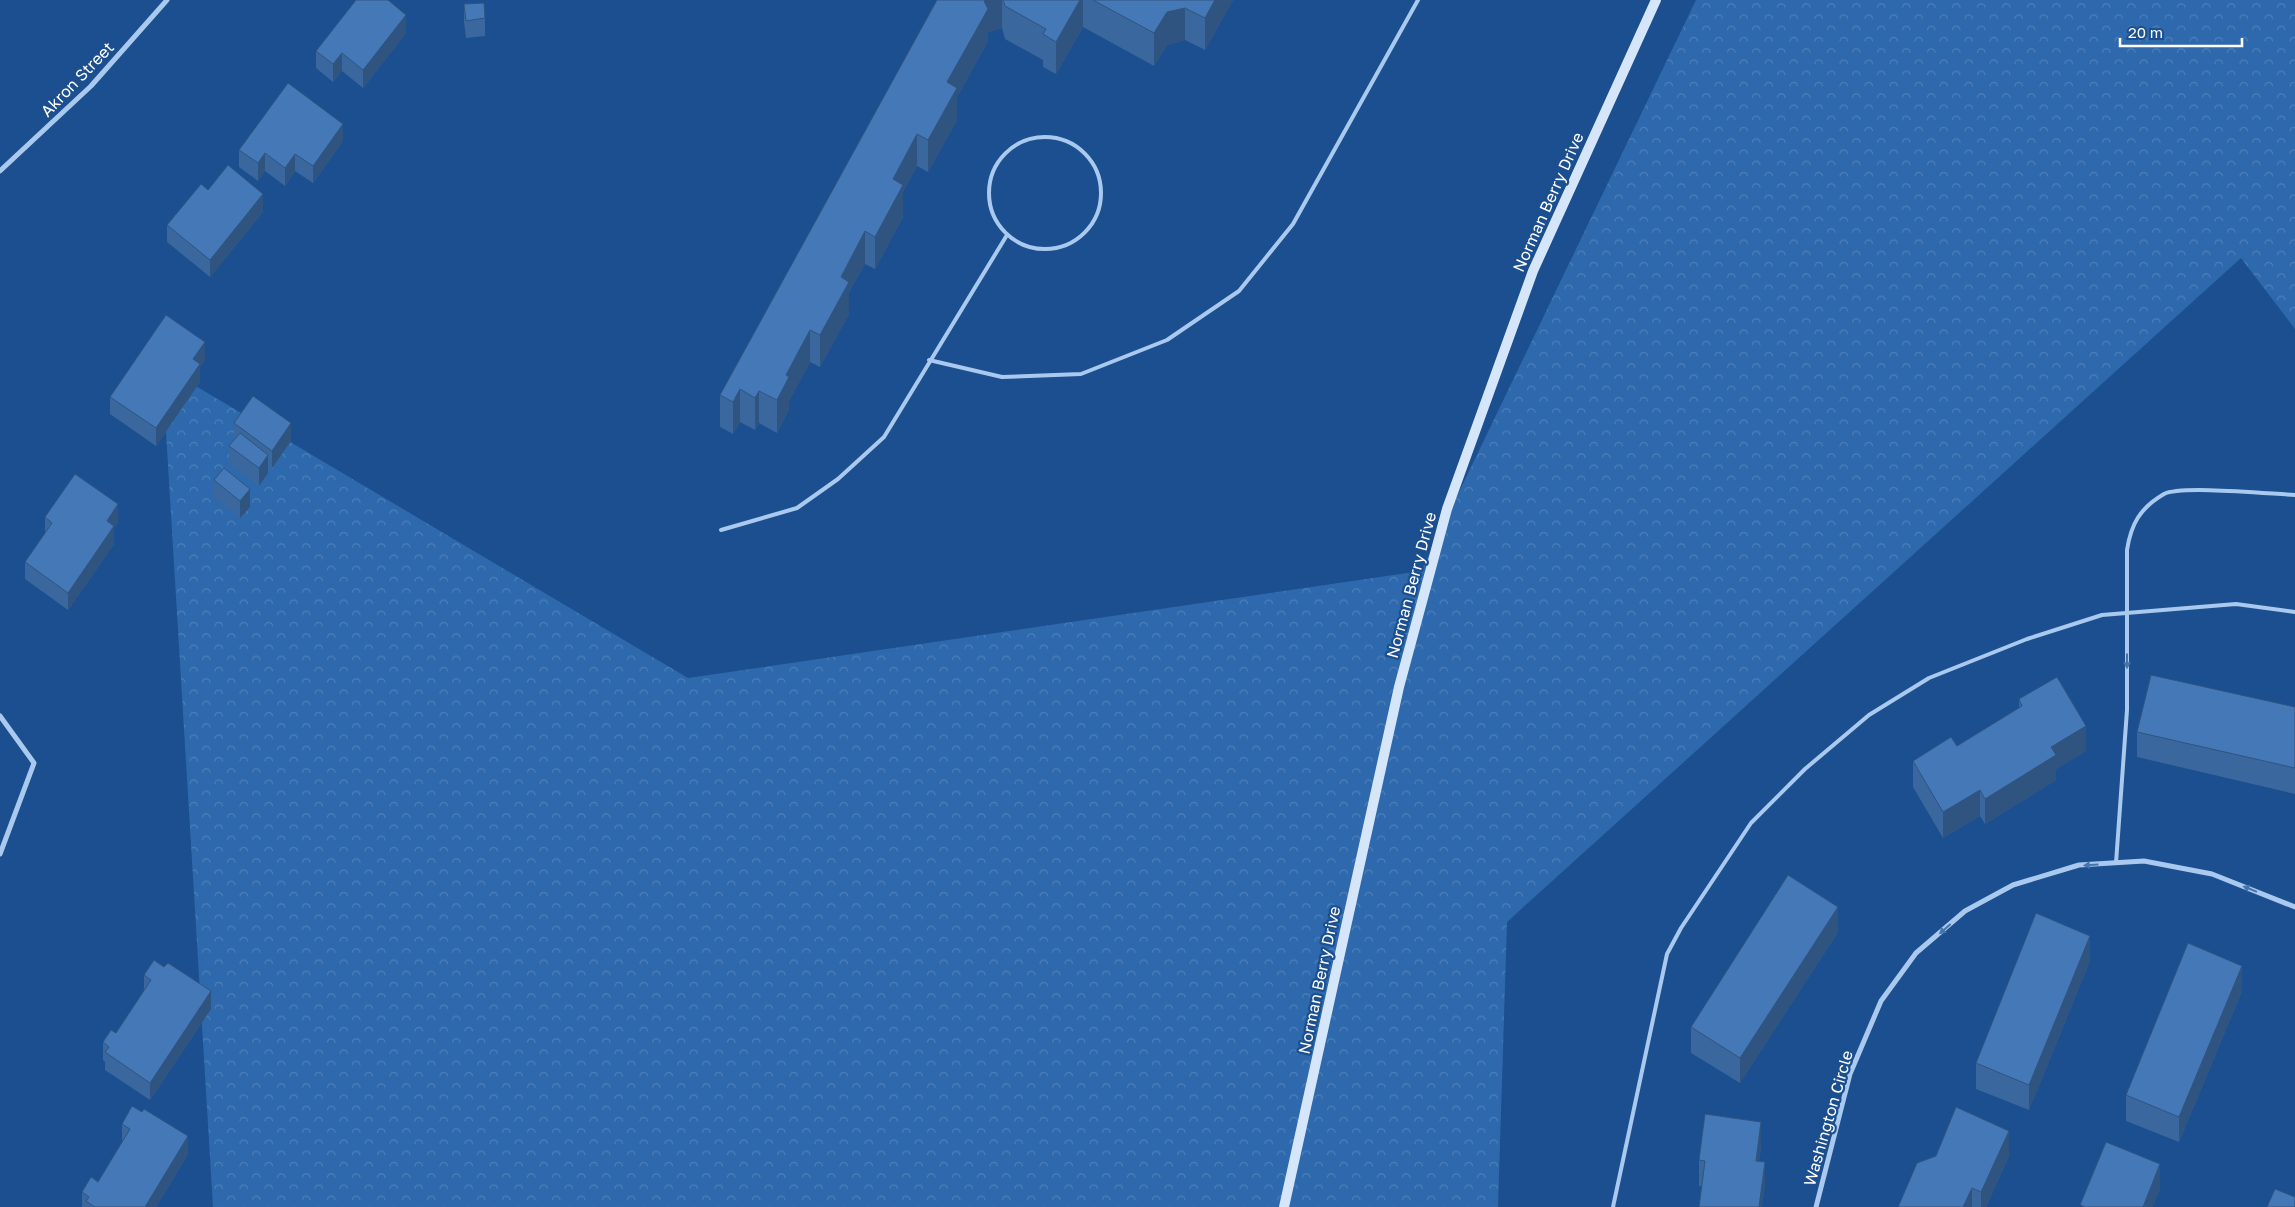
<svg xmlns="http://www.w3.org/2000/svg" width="2295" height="1207" font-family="'Golos Text',sans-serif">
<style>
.forest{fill:url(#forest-crowns)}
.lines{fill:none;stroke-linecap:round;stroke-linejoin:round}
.lane{stroke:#a9c9ee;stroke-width:4}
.street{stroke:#a9c9ee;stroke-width:5}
.secondary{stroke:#d6e6fa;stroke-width:10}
.wall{fill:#3a679d}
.shaded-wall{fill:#305480}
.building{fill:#4478b7;stroke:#305480}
.oneway{fill:#4674ac}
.labels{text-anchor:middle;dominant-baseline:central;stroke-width:4.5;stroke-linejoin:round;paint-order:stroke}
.street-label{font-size:16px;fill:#fff;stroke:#1b4f8f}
</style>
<defs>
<pattern id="forest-crowns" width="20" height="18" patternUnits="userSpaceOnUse" patternTransform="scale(1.25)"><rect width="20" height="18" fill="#2e69ad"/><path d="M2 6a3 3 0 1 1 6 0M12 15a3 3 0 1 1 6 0" fill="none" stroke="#4d80b9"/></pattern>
</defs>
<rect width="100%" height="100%" fill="#1b4f8f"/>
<polygon class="forest" points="1696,0 2295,0 2295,329 2241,258 1507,922 1498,1207 213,1207 162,366 688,678 1421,571"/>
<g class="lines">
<g class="lane">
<circle cx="1045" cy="193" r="56"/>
<polyline points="929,360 1002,377 1081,374 1167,340 1239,291 1293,224 1418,0"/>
<polyline points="721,530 797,508 838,479 884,437 1007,235"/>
<path d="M2116,863L2127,710V550C2131,524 2140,508 2164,494C2181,485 2271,494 2295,495"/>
<polyline points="1613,1207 1667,954 1681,928 1751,823 1805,769 1869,715 1929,678 2027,639 2102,615 2236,604 2295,612"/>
</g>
<g class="street">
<polyline points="0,171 91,86 167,0"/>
<polyline points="0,716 34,763 0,854"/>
<polyline points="1816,1207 1850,1074 1881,1001 1916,953 1965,911 2013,885 2079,865 2144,861 2212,874 2295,907"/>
</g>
<polyline class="secondary" points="1284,1207 1399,687 1447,509 1533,271 1656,0"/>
</g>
<g class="wall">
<polygon points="937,0 1233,0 1205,50 1185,40 1167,45 1154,66 1083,27 1056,74 1043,67 1043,60 1005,39 1002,28 988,32 988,41 957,97 957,120 928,172 917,166 903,192 903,217 875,269 865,264 849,292 849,314 820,367 810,362 789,401 789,409 777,433 759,423 755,430 740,422 733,434 720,427 720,395"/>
<polygon points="464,4 485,18 485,36 466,38 464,22"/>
<polygon points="406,33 363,88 342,71 333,82 316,68 316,51"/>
<polygon points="343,141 313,183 295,171 285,186 265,171 258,181 239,167 239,150"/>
<polygon points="208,190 263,212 210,277 167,242 167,225"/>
<polygon points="205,360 200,367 200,382 156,446 110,414 110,397"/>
<polygon points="234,423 291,441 272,468 268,466 268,473 259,486 229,464 229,446 234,441"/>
<polygon points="214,480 250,507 240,518 214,498"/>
<polygon points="45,517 118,522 114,528 114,544 68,610 25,579 25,562 45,534"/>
<polygon points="2019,699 2086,751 2056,769 2056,780 1985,824 1980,816 1943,838 1913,787 1913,761 1957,746 2019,708"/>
<polygon points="2295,707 2295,794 2137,757 2137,732"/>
<polygon points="1838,932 1740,1083 1691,1053 1691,1027"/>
<polygon points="2090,961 2029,1110 1976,1089 1976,1063"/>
<polygon points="144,975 211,1009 150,1100 105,1070 105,1062 103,1060 103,1042 116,1033 144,991"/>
<polygon points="2242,991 2179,1142 2126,1121 2126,1095"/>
<polygon points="122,1124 188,1154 156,1207 82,1207 82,1192 98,1182 122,1142"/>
<polygon points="1761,1148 1759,1161 1765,1188 1699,1186 1699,1160"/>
<polygon points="2009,1156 1986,1207 1898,1207"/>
</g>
<g class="shaded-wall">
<polygon points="988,0 1002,0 1002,28 988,32 988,41 957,97 957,120 928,172 928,140 947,82 984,1"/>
<polygon points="1080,0 1083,0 1083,27 1056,74 1056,42"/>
<polygon points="1215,0 1233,0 1205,50 1205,18"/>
<polygon points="1185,8 1185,40 1167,45 1154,66 1154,33 1167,12"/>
<polygon points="406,15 406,33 363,88 363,70"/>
<polygon points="342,53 342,71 333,82 333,64"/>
<polygon points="343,124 343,141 313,183 313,166"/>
<polygon points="917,134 917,166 903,192 903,217 875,269 875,237 893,179"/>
<polygon points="265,153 265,171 258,181 258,163"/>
<polygon points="295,154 295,171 285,186 285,168"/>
<polygon points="263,194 263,212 210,277 210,260"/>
<polygon points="865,231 865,264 849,292 849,314 820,367 820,335 841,277"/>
<polygon points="810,330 810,362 789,401 789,409 777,433 777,400 786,375"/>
<polygon points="205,342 205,360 200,367 200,382 156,446 156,428 193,359"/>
<polygon points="740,389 740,422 733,434 733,402"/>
<polygon points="759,391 759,423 755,430 755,398"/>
<polygon points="291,423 291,441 272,468 272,451"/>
<polygon points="268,455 268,473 259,486 259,468"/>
<polygon points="250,489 250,507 240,518 240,501"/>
<polygon points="118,504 118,522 114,528 114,544 68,610 68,593 107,521"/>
<polygon points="2086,726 2086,751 2056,769 2056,780 1985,824 1985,799 2051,747"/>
<polygon points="1980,790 1980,816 1943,838 1943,812"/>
<polygon points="1838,907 1838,932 1740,1083 1740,1058"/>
<polygon points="2090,936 2090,961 2029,1110 2029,1085"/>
<polygon points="2242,966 2242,991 2179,1142 2179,1117"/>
<polygon points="211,991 211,1009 150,1100 150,1083"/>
<polygon points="1761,1122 1761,1148 1756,1186 1756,1161"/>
<polygon points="2009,1131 2009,1156 1986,1207 1981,1207 1981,1192"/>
<polygon points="188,1136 188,1154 156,1207 145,1207"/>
<polygon points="1765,1162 1765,1188 1762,1207 1759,1207"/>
<polygon points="2160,1164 2160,1190 2153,1207 2143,1207"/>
<polygon points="1972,1188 1972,1207 1963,1207"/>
</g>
<g class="building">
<polygon points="356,0 388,0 406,15 363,70 342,53 333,64 316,51"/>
<polygon points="937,0 988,0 984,1 988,9 947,82 957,88 928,140 917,134 893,179 903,185 875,237 865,231 841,277 849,282 820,335 810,330 786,375 789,377 777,400 759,391 755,398 740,389 733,402 720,395"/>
<polygon points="1003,0 1080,0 1056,42 1043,34 1046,29 1005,6"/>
<polygon points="1093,0 1215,0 1205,18 1185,8 1167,12 1154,33"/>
<polygon points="484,3 485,18 466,21 464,4"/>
<polygon points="288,83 343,124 313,166 295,154 285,168 265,153 258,163 239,150"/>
<polygon points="228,165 263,194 210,260 167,225 201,184 208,190"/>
<polygon points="166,315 205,342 193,359 200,364 156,428 110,397"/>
<polygon points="253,396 291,423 272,451 234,423"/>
<polygon points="240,433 268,455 259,468 229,446"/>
<polygon points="224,468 250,489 240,501 214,480"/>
<polygon points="75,474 118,504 107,521 114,526 68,593 25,562 52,523 45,517"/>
<polygon points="2151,675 2295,707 2295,768 2137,732"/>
<polygon points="2057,677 2086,726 2051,747 2056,755 1985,799 1980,790 1943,812 1913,761 1951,737 1957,746 2022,706 2019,699"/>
<polygon points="1788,875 1838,907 1740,1058 1691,1027"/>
<polygon points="2036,913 2090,936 2029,1085 1976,1063"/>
<polygon points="2188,943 2242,966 2179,1117 2126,1095"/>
<polygon points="154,960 164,967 168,963 211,991 150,1083 105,1052 109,1047 103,1042 111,1030 116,1033 151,980 144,975"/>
<polygon points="132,1106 142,1112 144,1109 188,1136 145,1207 95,1207 86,1201 89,1197 82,1192 91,1177 98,1182 130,1129 122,1124"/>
<polygon points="1956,1107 2009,1131 1981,1192 1972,1188 1963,1207 1898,1207 1917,1163 1936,1156"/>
<polygon points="1705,1114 1761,1122 1756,1161 1765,1162 1759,1207 1699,1207 1705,1161 1699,1160"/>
<polygon points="2106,1142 2160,1164 2143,1207 2085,1207 2080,1205"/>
<polygon points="2275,1189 2295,1197 2295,1207 2267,1207"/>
</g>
<defs><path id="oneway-solid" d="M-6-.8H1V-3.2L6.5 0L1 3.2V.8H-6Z" transform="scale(1.25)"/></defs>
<g class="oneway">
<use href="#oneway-solid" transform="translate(2127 661) rotate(90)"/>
<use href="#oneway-solid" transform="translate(2091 865) rotate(177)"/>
<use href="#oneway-solid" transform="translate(2250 889) rotate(-158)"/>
<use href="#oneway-solid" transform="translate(1945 929) rotate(139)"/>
</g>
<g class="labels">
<g class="street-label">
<text transform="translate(77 79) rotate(-46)">Akron Street</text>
<text transform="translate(1548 202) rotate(-66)">Norman Berry Drive</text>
<text transform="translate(1411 585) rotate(-75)">Norman Berry Drive</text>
<text transform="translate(1319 980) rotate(-78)">Norman Berry Drive</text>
<text transform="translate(1828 1118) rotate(-74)">Washington Circle</text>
</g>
</g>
<path d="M2120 38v8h122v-8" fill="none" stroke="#ffffff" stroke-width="2.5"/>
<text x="2128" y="38" font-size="15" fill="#ffffff" stroke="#1b4f8f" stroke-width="4" paint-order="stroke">20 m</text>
</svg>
